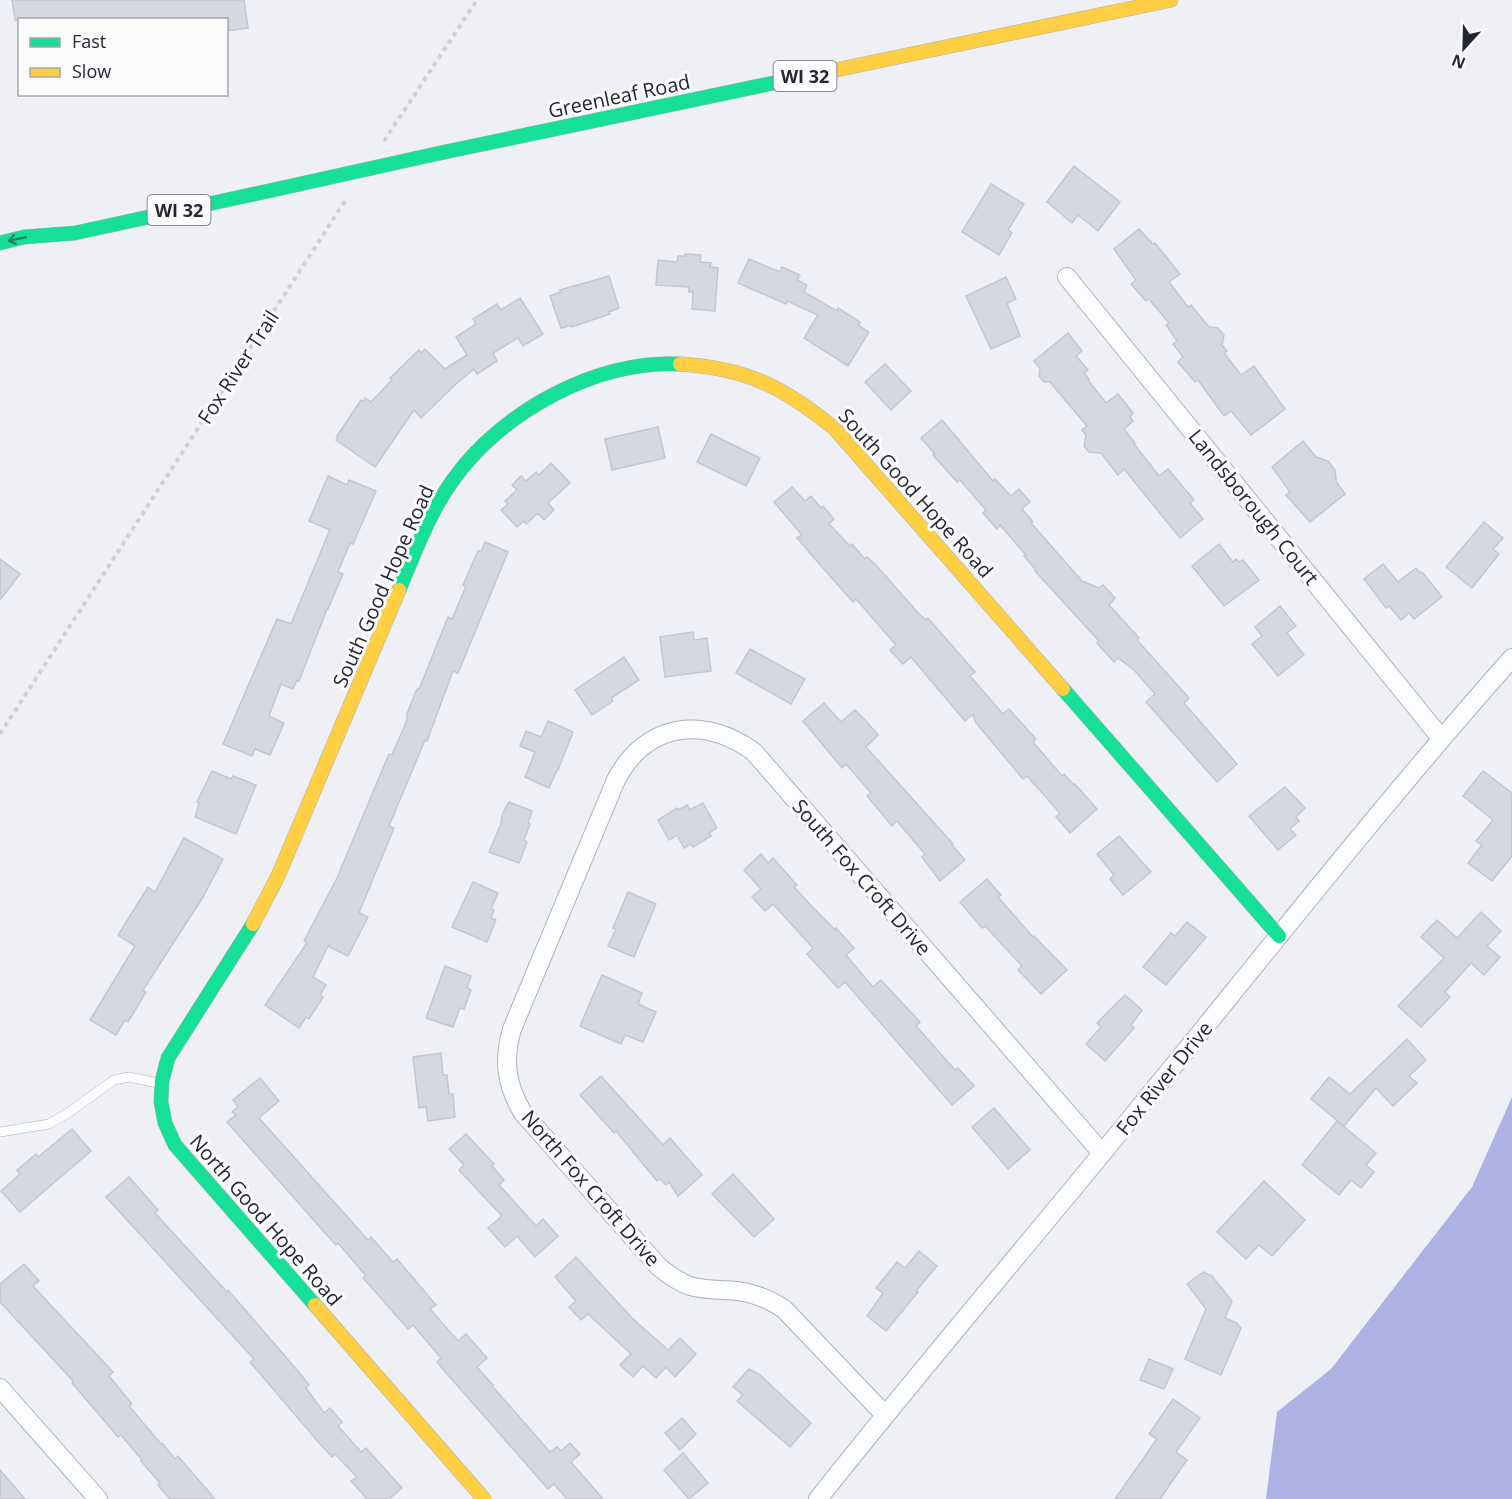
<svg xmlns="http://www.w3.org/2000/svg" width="1512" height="1499" font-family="'Open Sans',sans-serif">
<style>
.water{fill:#adb2e5}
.building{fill:#d6d8e1;stroke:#c5c6ce;stroke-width:1.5}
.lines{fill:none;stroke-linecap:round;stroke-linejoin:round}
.lane-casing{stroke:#aeb0b8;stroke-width:10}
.street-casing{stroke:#aeb0b8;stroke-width:20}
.fast-casing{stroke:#aeb0b8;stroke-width:15}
.slow-casing{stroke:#aeb0b8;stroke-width:15}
.path{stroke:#d0d0d3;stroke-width:4;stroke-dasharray:4.5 4.5;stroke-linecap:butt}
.lane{stroke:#fcfdfe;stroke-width:9}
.street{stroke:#fcfdfe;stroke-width:18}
.fast{stroke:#16e098;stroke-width:14}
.slow{stroke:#ffcf43;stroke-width:14}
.fast-bridge-casing{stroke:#aeb0b8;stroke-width:15;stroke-linecap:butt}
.fast-bridge{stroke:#16e098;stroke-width:14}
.oneway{stroke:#1d8364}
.labels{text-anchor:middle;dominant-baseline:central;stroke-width:6;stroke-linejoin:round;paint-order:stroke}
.shield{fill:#fbfbfb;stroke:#64666e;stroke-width:1.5}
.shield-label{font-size:18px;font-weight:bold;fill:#242631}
.street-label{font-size:20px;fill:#242631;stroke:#fbfbfb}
</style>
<rect width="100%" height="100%" fill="#eef0f6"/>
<polygon class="water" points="1512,1097 1512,1499 1266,1499 1277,1412 1331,1369 1472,1187"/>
<g class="building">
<polygon points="12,0 244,0 248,28 226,31 226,20 15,20"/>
<polygon points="1074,166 1120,202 1098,231 1078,215 1072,223 1047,202"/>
<polygon points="991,184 1024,204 1008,230 1012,233 999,255 962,232"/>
<polygon points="1139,229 1153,244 1155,243 1180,274 1169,282 1188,307 1191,305 1209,327 1218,328 1224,335 1222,345 1227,351 1224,353 1241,375 1254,366 1285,409 1251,435 1231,411 1224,416 1198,380 1195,382 1178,362 1183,357 1173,344 1177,341 1166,325 1169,323 1149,299 1146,301 1131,284 1136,280 1114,249"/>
<polygon points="685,254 701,255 700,262 711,263 710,267 718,268 715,311 692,309 693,292 689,292 689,287 656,285 658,260 677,262 678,256 685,256"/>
<polygon points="749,259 780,272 782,267 800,275 797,280 807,285 804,292 837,311 838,308 860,322 859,326 869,332 848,366 804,338 818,315 787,301 786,304 738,283"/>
<polygon points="609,276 619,308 609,312 610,314 592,320 572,327 572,325 561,328 550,296 561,292 560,290"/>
<polygon points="1006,277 1016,299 1007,303 1020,336 991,349 966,296"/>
<polygon points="520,298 543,334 523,346 518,338 493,353 497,361 477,374 474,369 456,384 421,418 414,410 375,467 336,440 338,437 337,436 361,400 364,401 365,398 371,402 392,380 390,378 419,350 421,353 425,349 445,369 467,355 456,337 476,324 473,319 497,304 501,310"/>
<polygon points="1068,333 1082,351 1076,356 1088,370 1084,373 1089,379 1088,380 1106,403 1118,394 1133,413 1130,417 1133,421 1124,429 1135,443 1134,444 1159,476 1168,469 1194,500 1190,503 1203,519 1180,538 1124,469 1118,475 1101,453 1089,452 1084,446 1086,435 1082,430 1087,426 1050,382 1044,382 1039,376 1040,368 1034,361"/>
<polygon points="885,364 911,391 891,410 865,382"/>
<polygon points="942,420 993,481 995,479 1011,496 1019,489 1030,502 1022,509 1033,522 1031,523 1082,581 1099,588 1103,585 1115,598 1109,605 1139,638 1137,640 1189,698 1184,703 1237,764 1217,782 1146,702 1155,694 1134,670 1118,658 1114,662 1097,643 1099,641 1035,571 1036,570 1024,556 1026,555 1000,525 997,529 983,513 986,510 960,480 957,482 933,455 935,454 921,438"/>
<polygon points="658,427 665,458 612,470 605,439"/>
<polygon points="711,434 760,458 746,486 697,462"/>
<polygon points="1303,441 1316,457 1328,461 1335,470 1336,481 1345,494 1310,522 1286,495 1290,492 1272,467"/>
<polygon points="551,463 570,483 548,503 554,510 544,520 538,513 526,524 524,521 517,527 501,510 508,504 505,501 517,490 512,485 521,476 526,481 536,472 539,475"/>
<polygon points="328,476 347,485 349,480 376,491 353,544 350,543 338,572 343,574 328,609 327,609 299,681 297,680 293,689 281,684 269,716 284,723 270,755 255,749 252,756 223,744 277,619 291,624 328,534 330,530 309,521"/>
<polygon points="792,487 805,501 811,496 821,508 823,506 834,519 829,524 850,546 852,544 865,559 867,557 875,564 920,615 926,620 928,618 975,672 970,676 1003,714 1009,709 1036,739 1033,742 1062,776 1064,774 1074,785 1075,784 1097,809 1070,833 1056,817 1060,813 1027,776 1023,779 976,723 973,714 965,721 911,657 903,664 890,650 896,645 856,599 853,602 822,567 797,538 802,535 774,502"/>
<polygon points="1484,522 1503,538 1493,549 1499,554 1472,588 1446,567"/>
<polygon points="485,542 508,552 458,673 453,671 427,741 425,740 389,826 394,828 359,913 368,917 348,956 328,946 313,977 326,985 320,995 323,997 309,1019 306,1017 299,1028 265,1005 307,943 304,941 337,878 389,754 392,755 407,720 407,714 416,691 420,687 448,617 452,619 466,586 463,585 478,551 481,552"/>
<polygon points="1219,544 1233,562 1236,559 1239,562 1243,560 1259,580 1224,606 1192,566"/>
<polygon points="0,559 20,574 0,600"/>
<polygon points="1383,564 1398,582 1416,568 1420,573 1422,572 1442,597 1414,619 1409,613 1401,620 1389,606 1386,608 1364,579"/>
<polygon points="1280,606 1296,626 1287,633 1304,655 1278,676 1252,644 1262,636 1255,627"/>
<polygon points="693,632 694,640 707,638 711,671 665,677 660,637"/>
<polygon points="750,649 805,679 791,704 736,673"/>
<polygon points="624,657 639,680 611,698 613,701 592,715 575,690"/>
<polygon points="824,703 841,722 855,710 866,721 878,735 866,747 953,844 952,845 965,860 940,881 922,857 925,854 897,821 892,826 867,796 871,793 846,764 842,768 803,721"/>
<polygon points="548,721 573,732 558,770 557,770 549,788 525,777 535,752 520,746 526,731 541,737"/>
<polygon points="212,771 231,779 233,776 256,785 236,834 195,817 199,803 197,802"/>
<polygon points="1483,771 1512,793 1512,856 1492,881 1468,863 1482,845 1476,841 1493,820 1463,796"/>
<polygon points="1285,787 1305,808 1296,817 1299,821 1290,829 1296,835 1278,850 1249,816"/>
<polygon points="509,802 532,811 528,823 530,824 524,840 527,842 519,863 489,852 501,824 502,815"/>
<polygon points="703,803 717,828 709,833 711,836 693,847 691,844 684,848 677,835 669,840 658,820 677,808 678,810 687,805 690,810"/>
<polygon points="1119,836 1151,872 1123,895 1110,879 1114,875 1097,854"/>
<polygon points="184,838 223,859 203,897 143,990 146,992 128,1022 125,1020 116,1035 90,1020 135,946 118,935 148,887 155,892"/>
<polygon points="761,854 768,863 773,858 797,885 794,887 805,899 835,930 836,928 854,948 846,955 873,987 881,980 920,1022 916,1026 955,1070 958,1068 974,1086 952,1105 845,982 838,988 807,954 813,948 773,904 765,911 752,897 761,889 744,870"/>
<polygon points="987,879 1001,895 998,897 1033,937 1034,936 1067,970 1041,994 1018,970 1022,966 985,926 982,928 960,902"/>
<polygon points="473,882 498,893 491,909 494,910 491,918 496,920 487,942 452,927"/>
<polygon points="628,892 656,904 634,957 608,946 616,929 613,928"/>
<polygon points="1481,912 1501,931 1487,946 1500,957 1484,975 1471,963 1445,992 1450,997 1421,1027 1398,1006 1444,958 1421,937 1437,920 1457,938"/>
<polygon points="1187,922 1206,937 1166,985 1143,967 1171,933 1175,936"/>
<polygon points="445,966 471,976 467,988 471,990 464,1009 460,1008 453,1027 426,1018"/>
<polygon points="602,975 642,993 638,1004 656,1012 643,1042 625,1035 621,1044 580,1026"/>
<polygon points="1125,995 1142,1010 1131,1025 1134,1028 1105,1061 1086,1044 1101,1027 1097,1023"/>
<polygon points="1407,1039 1426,1060 1409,1076 1417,1083 1393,1106 1376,1088 1344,1126 1311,1099 1329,1077 1350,1094"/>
<polygon points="441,1053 443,1075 447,1075 449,1094 453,1094 455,1117 428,1121 426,1107 419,1108 413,1057"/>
<polygon points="601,1076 663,1145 670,1138 702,1175 678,1196 669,1182 666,1185 660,1179 657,1181 616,1131 614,1133 580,1095"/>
<polygon points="260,1078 279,1101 259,1118 368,1240 371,1237 393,1262 397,1259 436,1305 430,1309 458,1341 466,1334 487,1358 477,1367 493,1385 492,1386 550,1452 557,1447 561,1451 570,1443 580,1454 571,1462 603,1499 567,1499 554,1484 548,1489 448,1375 437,1362 441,1358 413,1325 408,1329 363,1278 366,1276 338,1243 336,1245 325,1233 227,1122 236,1115 232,1112 238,1107 233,1100"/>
<polygon points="994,1108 1030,1150 1008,1169 972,1127"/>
<polygon points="1337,1121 1376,1153 1366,1165 1374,1172 1361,1188 1351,1180 1339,1195 1302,1165"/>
<polygon points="72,1129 91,1151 20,1212 1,1191 20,1174 17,1170 36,1154 38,1157"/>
<polygon points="466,1134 494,1164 492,1166 504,1180 499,1185 536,1226 543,1219 558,1236 535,1257 517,1236 505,1247 488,1228 502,1216 459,1170 464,1165 449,1149"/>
<polygon points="733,1174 774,1219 754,1237 712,1194"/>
<polygon points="129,1177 158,1210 155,1213 227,1292 228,1290 297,1370 309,1385 306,1388 324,1413 330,1408 342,1422 338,1426 361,1452 366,1448 402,1488 389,1499 367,1499 351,1481 357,1477 335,1454 332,1457 320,1444 250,1362 254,1359 106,1197"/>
<polygon points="1264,1181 1305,1220 1272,1256 1259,1245 1246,1259 1217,1232"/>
<polygon points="919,1251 937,1266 916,1291 918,1292 886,1331 867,1316 883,1293 876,1288 897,1262 905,1268"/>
<polygon points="576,1257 632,1318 668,1350 680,1338 696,1354 675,1377 666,1367 656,1378 643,1366 633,1377 620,1365 631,1354 588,1314 581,1320 569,1307 576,1301 555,1277"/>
<polygon points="24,1264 39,1281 33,1286 113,1372 109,1376 132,1404 129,1406 161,1444 162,1443 175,1459 178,1456 215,1499 170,1499 158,1485 160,1483 141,1461 142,1460 121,1435 118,1437 72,1383 73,1381 0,1302 0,1284"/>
<polygon points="1203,1272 1212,1276 1232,1301 1225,1318 1237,1323 1241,1328 1221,1375 1185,1359 1206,1309 1187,1284"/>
<polygon points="1149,1359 1173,1369 1164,1389 1140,1380"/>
<polygon points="749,1369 759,1374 811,1423 790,1447 737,1401 743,1395 733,1387"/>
<polygon points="1173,1399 1200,1418 1176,1452 1187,1460 1160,1499 1115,1499 1157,1439 1149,1434"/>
<polygon points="682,1418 696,1434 680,1450 665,1433"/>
<polygon points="683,1453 708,1483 689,1499 664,1470"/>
<polygon points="0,1470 25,1499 0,1499"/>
</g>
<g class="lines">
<defs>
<polyline id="lane" points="0,1132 49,1124 68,1113 114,1080 129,1077 158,1083"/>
<g id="street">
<polyline points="1067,277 1441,738"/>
<polyline points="0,1388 98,1499"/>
<path d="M885,1415L784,1309C769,1299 755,1293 737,1291C721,1289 706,1291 690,1286C678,1282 668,1274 659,1267L523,1113C506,1085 503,1060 512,1029L616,780C646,723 703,715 754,752L1102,1153"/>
<path d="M818,1499C920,1370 1027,1246 1131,1118C1257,964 1380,807 1512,658"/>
</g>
<g id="fast">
<polyline points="440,153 783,81"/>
<polyline points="0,243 24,237 75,233 282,188"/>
<path d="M399,590C415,552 429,513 453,480C500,413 597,359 680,364"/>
<polyline points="1063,689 1279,936"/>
<polyline points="253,924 168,1058 162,1081 161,1102 165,1123 175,1145 315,1305"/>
</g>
<g id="slow">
<polyline points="783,81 1171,0"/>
<path d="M680,364C746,368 784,387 835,429L1063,689"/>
<polyline points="253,924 278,876 399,590"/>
<polyline points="315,1305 484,1499"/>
</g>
</defs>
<use href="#lane" class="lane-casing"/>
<use href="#street" class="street-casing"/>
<use href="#fast" class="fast-casing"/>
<use href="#slow" class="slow-casing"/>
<g class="path">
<polyline points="384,141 477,0"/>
<polyline points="0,734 347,198"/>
</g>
<use href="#lane" class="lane"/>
<use href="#street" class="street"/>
<use href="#fast" class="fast"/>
<use href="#slow" class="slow"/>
<defs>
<polyline id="fast-bridge" points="282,188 440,153"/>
</defs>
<use href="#fast-bridge" class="fast-bridge-casing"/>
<use href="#fast-bridge" class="fast-bridge"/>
</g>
<defs><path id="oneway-shaft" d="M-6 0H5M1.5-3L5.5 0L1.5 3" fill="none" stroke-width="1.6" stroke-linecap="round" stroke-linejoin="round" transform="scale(1.5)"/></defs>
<use class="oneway" href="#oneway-shaft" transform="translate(17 239) rotate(168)"/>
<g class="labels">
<g class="shield">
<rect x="773.5" y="61" width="63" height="30" rx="4.5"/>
<rect x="147.5" y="195" width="63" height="30" rx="4.5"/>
</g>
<g class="shield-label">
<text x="805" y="76">WI 32</text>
<text x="179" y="210">WI 32</text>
</g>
<g class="street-label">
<text transform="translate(619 96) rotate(-12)">Greenleaf Road</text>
<text transform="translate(238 367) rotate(-57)">Fox River Trail</text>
<text transform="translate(916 493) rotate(48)">South Good Hope Road</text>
<text transform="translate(1254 507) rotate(51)">Landsborough Court</text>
<text transform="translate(383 586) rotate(-66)">South Good Hope Road</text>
<text transform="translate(862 877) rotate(49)">South Fox Croft Drive</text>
<text transform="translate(1164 1078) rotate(-51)">Fox River Drive</text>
<text transform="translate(591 1188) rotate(49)">North Fox Croft Drive</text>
<text transform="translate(266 1220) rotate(49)">North Good Hope Road</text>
</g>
</g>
<rect x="18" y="18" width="210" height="78" fill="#fbfbfb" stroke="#a5a6aa" stroke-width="1.5"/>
<rect x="30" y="38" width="30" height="9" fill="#16e098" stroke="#a5a6aa" stroke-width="1.5"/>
<text x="72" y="48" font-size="18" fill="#242631">Fast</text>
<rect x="30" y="68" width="30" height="9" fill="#ffcf43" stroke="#a5a6aa" stroke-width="1.5"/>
<text x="72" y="78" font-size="18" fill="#242631">Slow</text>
<g transform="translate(1464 48) rotate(202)" stroke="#fbfbfb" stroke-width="4.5" paint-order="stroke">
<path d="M0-4.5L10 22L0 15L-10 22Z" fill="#242631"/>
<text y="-9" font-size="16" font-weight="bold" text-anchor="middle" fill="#242631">N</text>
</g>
</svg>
